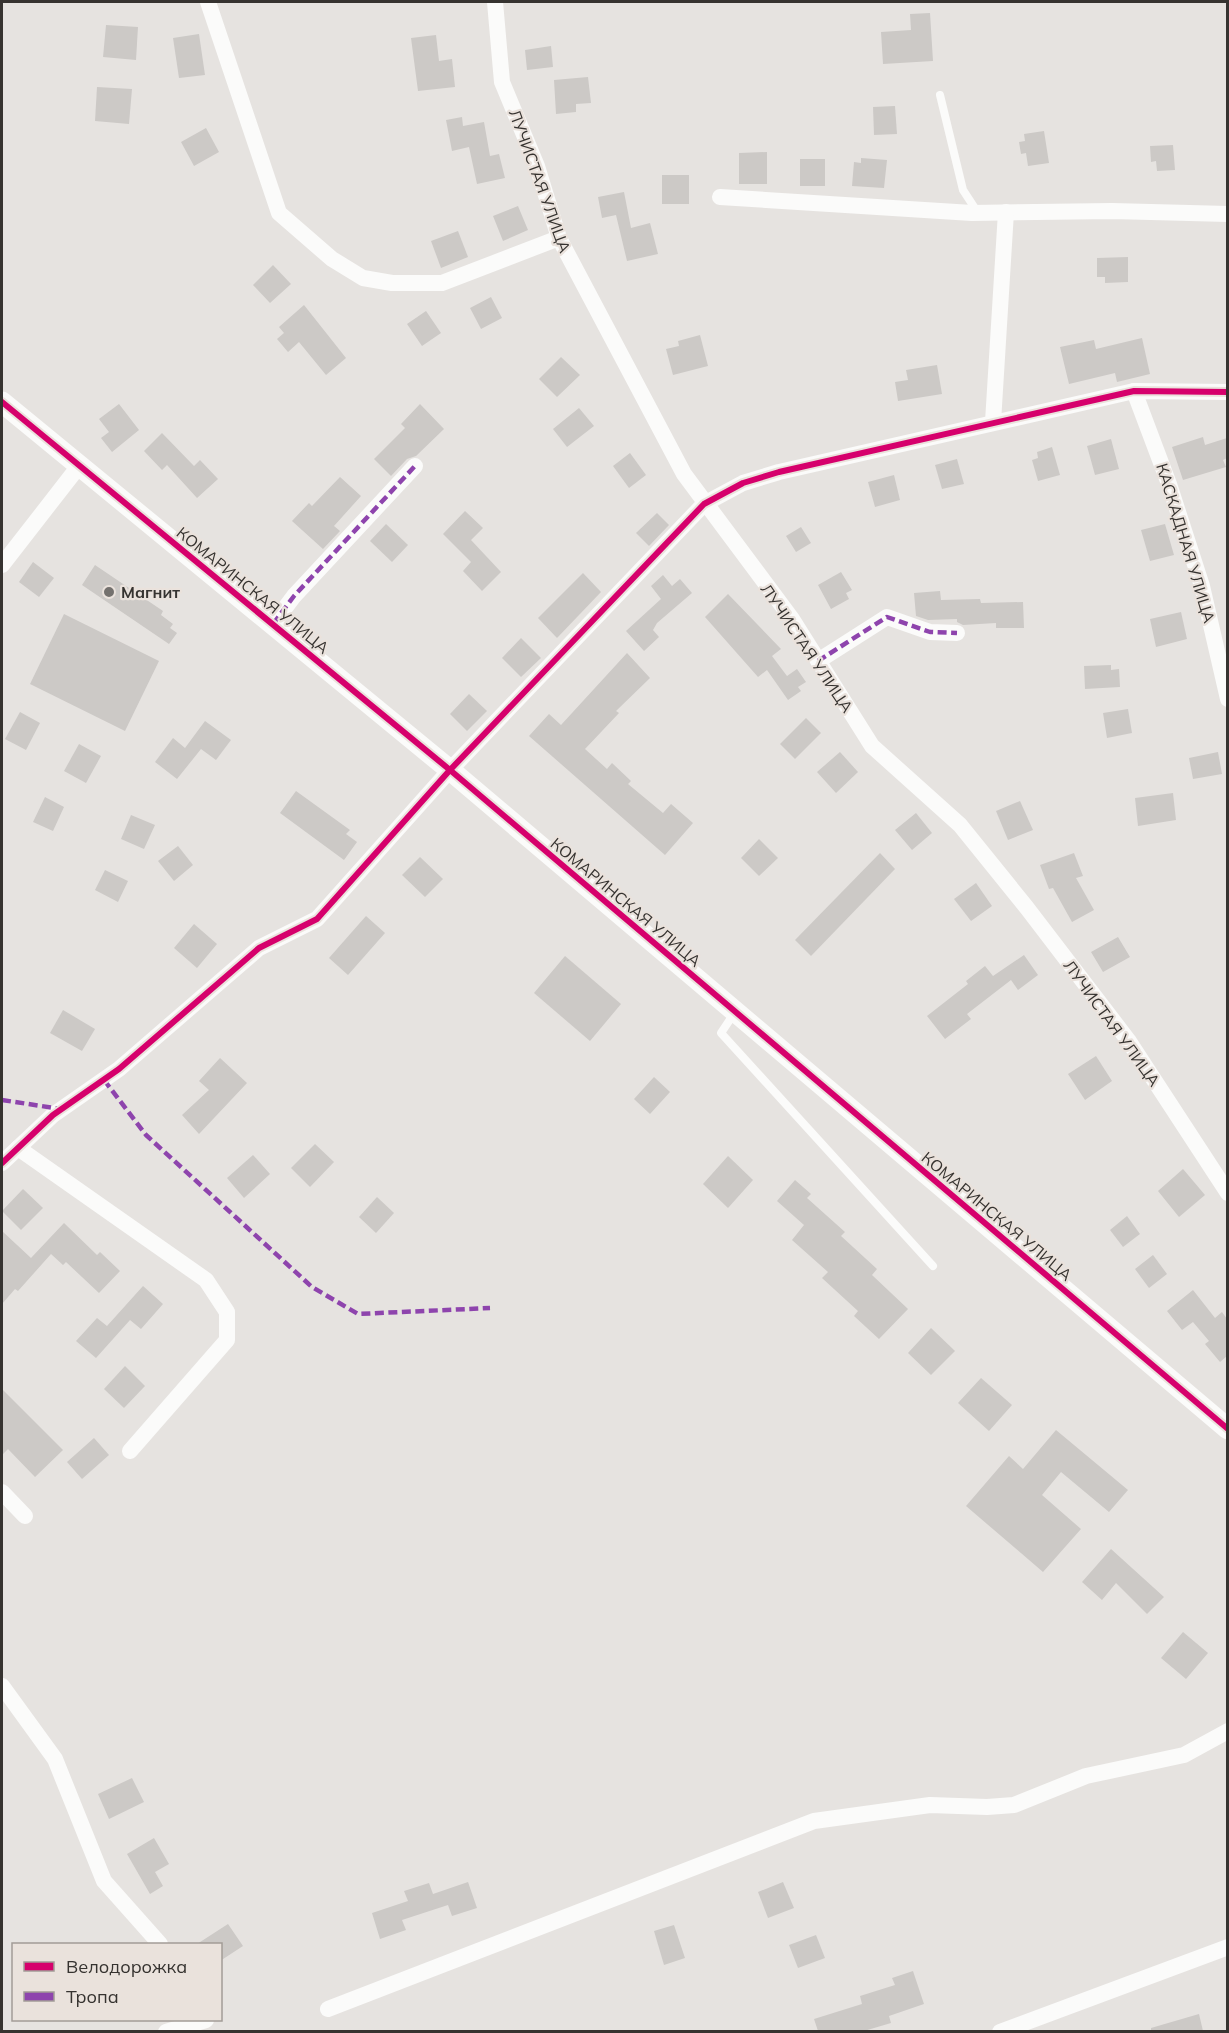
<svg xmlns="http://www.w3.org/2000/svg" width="1229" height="2033" font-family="Mulish,sans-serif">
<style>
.building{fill:#ccc9c6}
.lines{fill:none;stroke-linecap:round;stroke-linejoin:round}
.service{stroke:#fbfbfa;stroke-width:8}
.minor{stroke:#fbfbfa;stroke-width:16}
.tertiary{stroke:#fbfbfa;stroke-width:21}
.quiet{stroke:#8e44ad;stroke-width:4.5;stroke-dasharray:9 4.5;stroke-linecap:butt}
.cycleway-casing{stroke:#eae2dc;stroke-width:10}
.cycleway{stroke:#d6006c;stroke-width:6}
.poi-dot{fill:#74716e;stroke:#eae2dc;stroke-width:2}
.labels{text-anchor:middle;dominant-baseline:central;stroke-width:4.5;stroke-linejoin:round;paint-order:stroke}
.street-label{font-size:16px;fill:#363330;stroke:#eae2dc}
.poi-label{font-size:16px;font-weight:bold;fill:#363330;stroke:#eae2dc;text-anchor:start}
</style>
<rect width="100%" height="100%" fill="#e6e3e0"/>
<g class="building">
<polygon points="930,13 933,61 883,64 881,32 911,30 910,14"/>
<polygon points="106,25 138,27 136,60 103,57"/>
<polygon points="199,34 205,75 179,78 173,38"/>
<polygon points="436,35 439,61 452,59 455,87 418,91 411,38"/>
<polygon points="551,46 553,67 527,70 525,50"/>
<polygon points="588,77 591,103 576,104 576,112 556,114 554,80"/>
<polygon points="97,87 132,89 129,124 95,121"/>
<polygon points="895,106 897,134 874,135 873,107"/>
<polygon points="462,117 463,126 484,122 490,156 499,154 505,178 477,184 469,147 452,151 446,120"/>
<polygon points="206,128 219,152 194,166 181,142"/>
<polygon points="1044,131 1049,163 1028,166 1026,153 1021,154 1019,142 1025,141 1024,134"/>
<polygon points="1173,145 1175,170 1157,171 1156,161 1151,162 1150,146"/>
<polygon points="767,152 767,184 739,184 739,153"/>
<polygon points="861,158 887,160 884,188 852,186 854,162 861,163"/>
<rect x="800" y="159" width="25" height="27"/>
<rect x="662" y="175" width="27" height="29"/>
<polygon points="624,192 631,228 650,223 658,254 627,261 616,215 602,218 598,197"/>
<polygon points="518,206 528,230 503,241 493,216"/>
<polygon points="458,231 468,257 441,268 431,241"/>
<polygon points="1128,257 1128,282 1105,283 1105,277 1097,277 1097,258"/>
<polygon points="273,265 291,284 270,303 253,285"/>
<polygon points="491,297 502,318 481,329 470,308"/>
<polygon points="304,305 346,358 326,375 299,342 288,352 277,339 284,333 279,327"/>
<polygon points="426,311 441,333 422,346 407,324"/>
<polygon points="700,335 708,366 673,375 666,349 679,346 678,341"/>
<polygon points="1142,338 1150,374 1117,382 1115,373 1069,384 1060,347 1094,340 1096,349"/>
<polygon points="561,357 580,375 557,397 539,379"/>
<polygon points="937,365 942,394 898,401 895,382 908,380 906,370"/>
<polygon points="119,404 139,430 112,452 101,438 109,432 99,419"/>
<polygon points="420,404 444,429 416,456 407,459 391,476 374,459 405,428 401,424"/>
<polygon points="579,408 594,426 567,447 553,429"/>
<polygon points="162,433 194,466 200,460 218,479 197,498 167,465 162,470 144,451"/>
<polygon points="1203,437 1205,445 1227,438 1227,458 1223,460 1226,467 1183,480 1172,447"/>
<polygon points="1111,439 1119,469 1095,475 1087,446"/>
<polygon points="1052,447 1060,475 1038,481 1032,460 1038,458 1037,452"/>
<polygon points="630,453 646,475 629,488 613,466"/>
<polygon points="957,459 964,484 942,489 935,465"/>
<polygon points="894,475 900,500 875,507 868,482"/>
<polygon points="340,477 361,496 334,526 340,531 323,549 292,521 309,503 312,506"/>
<polygon points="465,511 483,528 471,540 501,572 482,591 463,571 471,562 443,534"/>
<polygon points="657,513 669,525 649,546 636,533"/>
<polygon points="386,524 408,545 392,562 370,541"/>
<polygon points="1165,524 1174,555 1150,561 1141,530"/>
<polygon points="801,527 811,543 796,552 786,536"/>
<polygon points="33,562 54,578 39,597 19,582"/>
<polygon points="95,565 163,611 161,615 173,624 170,628 177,633 169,644 82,585"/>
<polygon points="841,572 852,590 846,593 849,599 831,609 818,585"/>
<polygon points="583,573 601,592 557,638 538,618"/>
<polygon points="663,575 672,586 680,579 692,593 657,623 653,630 659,637 644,651 626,631 661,599 651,586"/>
<polygon points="940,591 941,600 980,599 981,603 1023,602 1024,628 996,628 996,623 963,625 957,622 957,619 928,620 916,616 914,593"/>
<polygon points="728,594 781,649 772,656 787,676 797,669 806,682 798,687 801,691 788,700 767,670 758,677 705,617"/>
<polygon points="1181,612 1187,639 1156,647 1150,619"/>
<polygon points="64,614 159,661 125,731 30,684"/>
<polygon points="521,638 541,658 521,677 502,658"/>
<polygon points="627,653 650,678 616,711 619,713 585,749 607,769 612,763 631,781 628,784 663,813 671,804 693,823 665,855 529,736 549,714 561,725"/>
<polygon points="1111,665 1111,670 1119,669 1120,687 1085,689 1084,666"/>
<polygon points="469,694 487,711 467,731 450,714"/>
<polygon points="1128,709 1132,733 1107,738 1103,713"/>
<polygon points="20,712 40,723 26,750 5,739"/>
<polygon points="806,718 821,733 795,759 780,744"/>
<polygon points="205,721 231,740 216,760 201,749 177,779 155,762 173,738 185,748"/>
<polygon points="79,744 101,756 86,783 64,771"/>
<polygon points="840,752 858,772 836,793 817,772"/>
<polygon points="1218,752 1222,774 1193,779 1189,758"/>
<polygon points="296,791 350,830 346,834 357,842 344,860 280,813"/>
<polygon points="1173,793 1176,820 1138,826 1135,798"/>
<polygon points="45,797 64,807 53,831 33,822"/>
<polygon points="1020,801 1033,830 1008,840 996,811"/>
<polygon points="916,813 932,833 912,850 895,830"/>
<polygon points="131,815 155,825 144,849 121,839"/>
<polygon points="759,839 778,858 759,876 741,858"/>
<polygon points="178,846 193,865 174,881 158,861"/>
<polygon points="880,853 895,869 811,956 795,940"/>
<polygon points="1074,853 1083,876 1076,878 1094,910 1072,922 1053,888 1049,889 1040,865"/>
<polygon points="420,857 443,879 425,897 402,875"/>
<polygon points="105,870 128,881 118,902 95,890"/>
<polygon points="976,883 992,906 971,921 954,899"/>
<polygon points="366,916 385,933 348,975 329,958"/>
<polygon points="194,924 217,944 197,968 174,948"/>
<polygon points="1118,937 1130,957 1103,972 1091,952"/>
<polygon points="1024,955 1038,975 1018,990 1011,980 967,1014 971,1019 945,1039 927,1016 968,984 966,981 985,966 993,976"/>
<polygon points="565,956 621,1004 590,1041 534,993"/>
<polygon points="63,1010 95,1029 82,1051 50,1033"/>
<polygon points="1096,1056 1112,1081 1085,1100 1068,1074"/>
<polygon points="220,1058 247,1083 199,1134 182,1115 209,1090 199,1081"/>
<polygon points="654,1077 670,1092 650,1114 634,1099"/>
<polygon points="315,1144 334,1162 310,1187 291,1168"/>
<polygon points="253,1155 270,1174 244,1198 227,1178"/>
<polygon points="728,1156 753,1180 728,1208 703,1184"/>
<polygon points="1183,1169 1205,1195 1179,1217 1158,1191"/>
<polygon points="795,1180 811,1194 807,1198 845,1232 841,1236 877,1269 872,1275 908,1309 879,1339 854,1316 858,1311 822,1278 828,1272 792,1240 804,1225 777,1201"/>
<polygon points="23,1189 43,1208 21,1230 2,1211"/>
<polygon points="377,1197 394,1213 376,1233 359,1217"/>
<polygon points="1127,1216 1140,1234 1123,1247 1110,1230"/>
<polygon points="64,1223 97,1255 100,1252 120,1271 99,1293 66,1262 63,1265 51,1254 18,1291 15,1289 2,1304 2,1231 31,1258"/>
<polygon points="1153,1255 1167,1274 1149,1288 1135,1269"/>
<polygon points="143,1286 163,1304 141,1329 130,1320 96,1358 76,1341 97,1318 107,1326"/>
<polygon points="1193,1290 1215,1318 1222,1312 1227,1319 1227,1356 1220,1362 1205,1344 1209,1341 1193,1322 1182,1330 1167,1311"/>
<polygon points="931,1328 955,1351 931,1375 908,1353"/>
<polygon points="125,1366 145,1386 124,1408 104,1389"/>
<polygon points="981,1378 1012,1405 989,1431 958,1403"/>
<polygon points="2,1389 63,1450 35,1477 8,1449 2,1455"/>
<polygon points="1056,1430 1128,1490 1109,1512 1061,1472 1042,1495 1081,1529 1043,1572 966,1506 1009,1456 1023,1469"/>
<polygon points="94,1438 109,1455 82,1479 67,1462"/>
<polygon points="1111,1549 1164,1597 1147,1614 1116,1583 1102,1600 1082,1582"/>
<polygon points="1183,1632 1208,1653 1186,1679 1161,1658"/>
<polygon points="132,1778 144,1802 109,1819 98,1794"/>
<polygon points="154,1838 169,1864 155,1872 163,1886 150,1894 127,1854"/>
<polygon points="468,1882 477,1908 452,1916 448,1905 402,1920 406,1930 380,1939 372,1913 408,1901 404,1891 429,1883 433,1894"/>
<polygon points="783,1882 794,1908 768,1918 758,1892"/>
<polygon points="228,1924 243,1946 220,1961 220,1944 197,1944"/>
<polygon points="674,1925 685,1958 664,1965 654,1931"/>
<polygon points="816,1935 825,1958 798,1968 789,1945"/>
<polygon points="913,1971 924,2004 889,2016 891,2023 864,2031 818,2031 814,2019 862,2004 860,1996 895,1985 892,1978"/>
<polygon points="1199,2014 1203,2031 1151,2031 1151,2028"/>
</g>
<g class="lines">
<g class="service">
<polyline points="940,95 963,190 978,213"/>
<polyline points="735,1012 721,1033 933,1266"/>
</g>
<g class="minor">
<polyline points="208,2 279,213 332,259 363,278 392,283 442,283 559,238"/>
<polyline points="495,2 502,82 537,166 559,238 684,474 792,619 872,746 960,825 1027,908 1128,1040 1228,1193"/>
<polyline points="720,197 972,213 1112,211 1228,214"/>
<polyline points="1134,391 1169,484 1202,586 1228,699"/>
<polyline points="993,422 1006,212"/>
<polyline points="2,565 79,466"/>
<polyline points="273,624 294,596 415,466"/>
<polyline points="818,661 887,617 930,632 957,633"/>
<polyline points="18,1148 206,1280 227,1312 227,1340 130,1451"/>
<polyline points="2,1163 53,1115 119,1069 259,948 317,919 450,770 704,504 743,483 779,472 1134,391 1228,392"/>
<polyline points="2,1492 25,1516"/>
<polyline points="2,1686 55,1759 104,1881 160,1944"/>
<polyline points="328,2009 814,1821 930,1805 987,1807 1014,1805 1086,1776 1184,1755 1228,1731"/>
<polyline points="166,2032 206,2020"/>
<polyline points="1000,2032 1228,1947"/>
</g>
<polyline class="tertiary" points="2,402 450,770 1228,1429"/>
<g class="quiet">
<polyline points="273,624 294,596 415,466"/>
<polyline points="818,661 887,617 930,632 957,633"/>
<polyline points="104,1080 146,1135 312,1287 358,1314 490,1308"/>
<polyline points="2,1100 61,1109"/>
</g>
<defs>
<g id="cycleway">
<polyline points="2,402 450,770 1228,1429"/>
<polyline points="2,1163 53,1115 119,1069 259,948 317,919 450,770 704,504 743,483 779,472 1134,391 1228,392"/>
</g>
</defs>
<use href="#cycleway" class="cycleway-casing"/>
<use href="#cycleway" class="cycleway"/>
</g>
<circle class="poi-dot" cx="109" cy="592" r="6"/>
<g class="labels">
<g class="street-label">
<text transform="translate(540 181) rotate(70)">ЛУЧИСТАЯ УЛИЦА</text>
<text transform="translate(1186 543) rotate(73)">КАСКАДНАЯ УЛИЦА</text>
<text transform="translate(253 590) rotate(39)">КОМАРИНСКАЯ УЛИЦА</text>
<text transform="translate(807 648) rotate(56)">ЛУЧИСТАЯ УЛИЦА</text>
<text transform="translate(626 902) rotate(40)">КОМАРИНСКАЯ УЛИЦА</text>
<text transform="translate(1112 1023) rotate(54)">ЛУЧИСТАЯ УЛИЦА</text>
<text transform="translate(997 1216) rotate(40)">КОМАРИНСКАЯ УЛИЦА</text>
</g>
<g class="poi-label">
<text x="121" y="592">Магнит</text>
</g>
</g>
<rect width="1229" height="2033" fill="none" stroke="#363330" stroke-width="6"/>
<rect x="12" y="1943" width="210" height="78" fill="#eae2dc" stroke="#a29c97" stroke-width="1.5"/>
<rect x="24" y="1962" width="30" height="9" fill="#d6006c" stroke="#a29c97" stroke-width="1.5"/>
<text x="66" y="1973" font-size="18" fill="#363330">Велодорожка</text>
<rect x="24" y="1992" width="30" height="9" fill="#8e44ad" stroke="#a29c97" stroke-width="1.5"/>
<text x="66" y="2003" font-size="18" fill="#363330">Тропа</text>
</svg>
